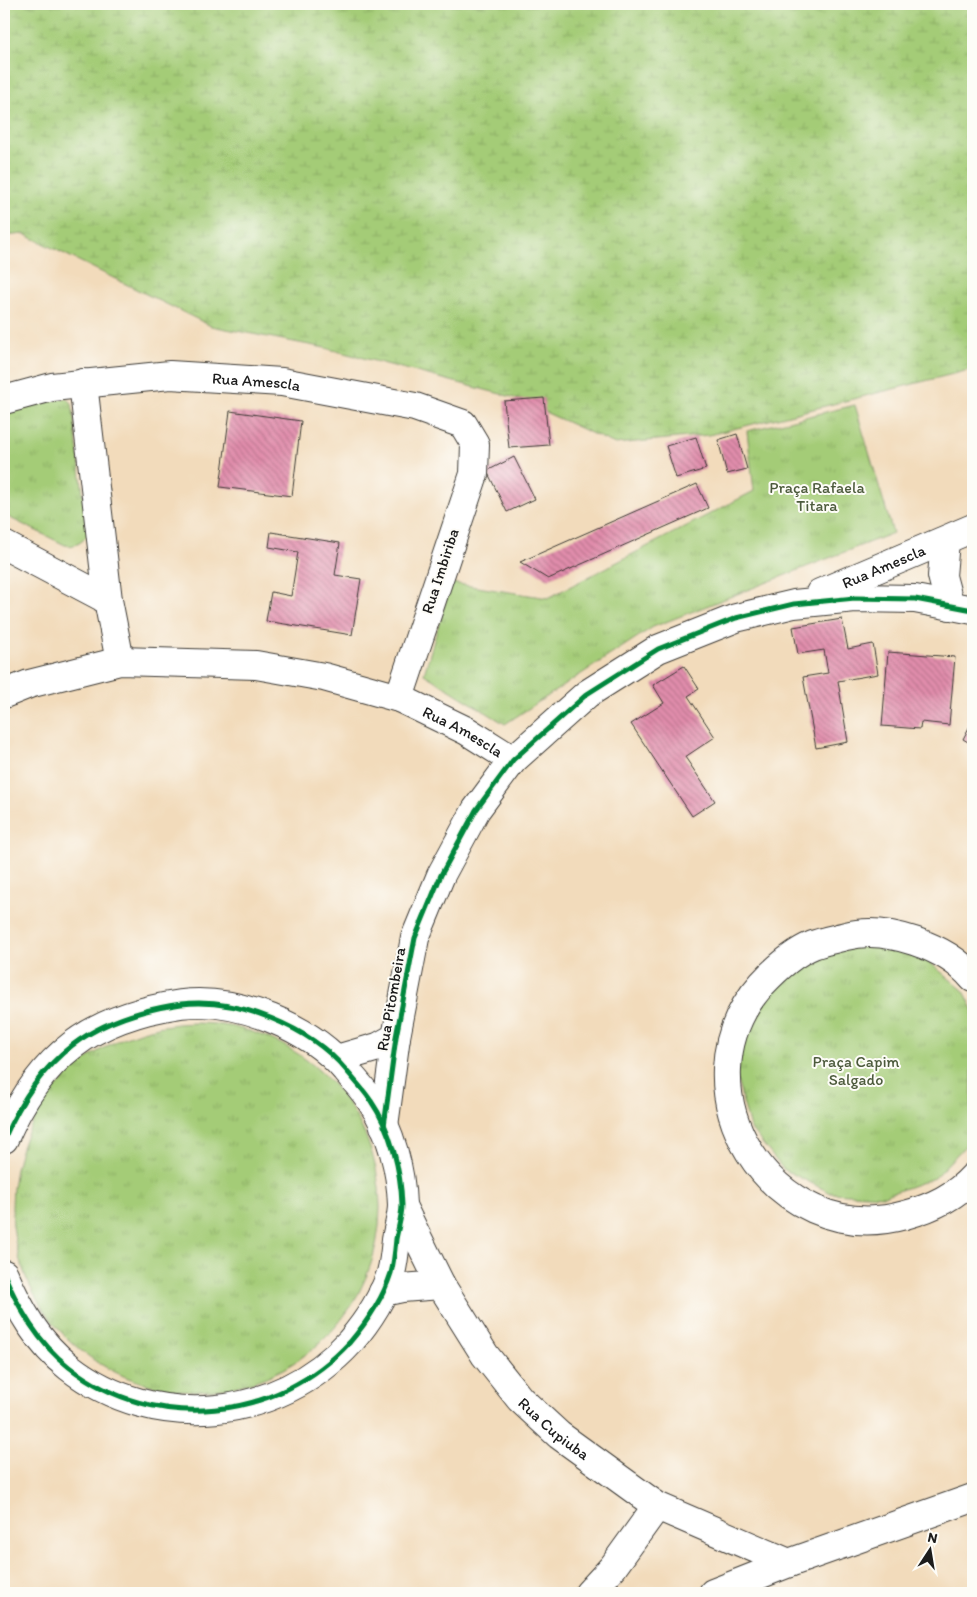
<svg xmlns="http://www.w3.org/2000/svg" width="977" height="1597" font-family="Itim,sans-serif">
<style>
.wetland{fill:url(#wetland-marsh);stroke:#60744a}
.park{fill:url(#park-tufts);stroke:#60744a}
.building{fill:url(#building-back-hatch)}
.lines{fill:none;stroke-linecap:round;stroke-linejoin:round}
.street-casing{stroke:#3c3934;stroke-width:30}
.street{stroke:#fff;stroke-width:28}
.cycleway-casing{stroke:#fdfcf7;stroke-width:8}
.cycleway{stroke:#00873e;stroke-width:5}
.labels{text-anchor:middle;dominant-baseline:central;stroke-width:4;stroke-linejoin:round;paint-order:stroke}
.street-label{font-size:16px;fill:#1c1c1c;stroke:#fdfcf7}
.park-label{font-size:16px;fill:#4c5a3c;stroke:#fdfcf7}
</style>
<defs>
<pattern id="wetland-marsh" width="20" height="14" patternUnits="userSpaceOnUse" patternTransform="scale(1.25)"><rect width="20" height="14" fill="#a4cc77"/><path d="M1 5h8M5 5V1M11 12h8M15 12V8" fill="none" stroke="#8daf66"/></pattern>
<pattern id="park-tufts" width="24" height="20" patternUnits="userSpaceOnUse" patternTransform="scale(1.25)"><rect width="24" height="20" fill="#a4cc77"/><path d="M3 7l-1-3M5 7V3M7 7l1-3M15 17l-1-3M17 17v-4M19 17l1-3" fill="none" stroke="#8daf66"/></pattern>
<pattern id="building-back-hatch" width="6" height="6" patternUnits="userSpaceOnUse" patternTransform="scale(1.25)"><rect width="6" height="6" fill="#e18dac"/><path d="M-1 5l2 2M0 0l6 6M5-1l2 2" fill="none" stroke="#b6728b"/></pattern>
</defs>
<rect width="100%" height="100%" fill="#fdfcf7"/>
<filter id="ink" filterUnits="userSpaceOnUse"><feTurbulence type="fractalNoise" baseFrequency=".02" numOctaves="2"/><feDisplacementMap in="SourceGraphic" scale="10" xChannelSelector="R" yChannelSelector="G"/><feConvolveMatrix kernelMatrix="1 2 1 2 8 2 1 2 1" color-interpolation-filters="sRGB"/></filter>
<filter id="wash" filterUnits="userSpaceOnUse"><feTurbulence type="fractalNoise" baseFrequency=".0096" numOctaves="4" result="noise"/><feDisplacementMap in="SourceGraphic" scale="20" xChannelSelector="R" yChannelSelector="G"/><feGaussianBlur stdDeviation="1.12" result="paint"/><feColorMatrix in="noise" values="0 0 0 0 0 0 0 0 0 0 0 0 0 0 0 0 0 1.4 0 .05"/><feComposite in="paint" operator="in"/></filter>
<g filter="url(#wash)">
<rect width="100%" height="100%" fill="#f2dbbb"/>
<polygon class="wetland" points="4,4 973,4 973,369 709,435 615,444 512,397 325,348 211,326 24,234 4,236"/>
<g class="park">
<path d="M66,398L72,403L88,535C81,543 76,547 65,545L4,515V411Z"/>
<polygon points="855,405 893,533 653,627 505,724 424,674 451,583 548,598 754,491 747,431"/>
<polygon points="871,943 923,957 964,991 973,1009 971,1140 934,1178 884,1196 831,1193 783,1169 750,1128 736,1076 745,1024 774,980 818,951"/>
<circle cx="196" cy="1207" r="184"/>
</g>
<g id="blocks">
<g class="building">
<polygon points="544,398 549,445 509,448 504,401"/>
<polygon points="230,411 301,421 292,496 220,487"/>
<polygon points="737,434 747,469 727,474 718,440"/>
<polygon points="696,437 706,469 676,478 666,446"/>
<polygon points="514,457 535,499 507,512 487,471"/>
<polygon points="697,484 708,508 548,579 520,562"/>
<polygon points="271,532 340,543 335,575 361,579 352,635 266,621 271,592 291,596 298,552 269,547"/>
<polygon points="842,619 848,649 873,644 878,674 838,681 848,742 816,748 803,677 828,673 824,650 798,654 793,627"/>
<polygon points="888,652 955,657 949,725 921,722 920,729 882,726"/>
<polygon points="684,666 699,689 688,696 715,737 685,757 715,801 692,816 631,724 664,703 653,685"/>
<polygon points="973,720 973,745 963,739"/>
</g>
</g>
</g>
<g filter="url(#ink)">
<use href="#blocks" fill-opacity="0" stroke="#3c3934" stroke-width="1"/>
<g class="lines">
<defs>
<g id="street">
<polyline points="83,383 108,600 120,661"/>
<path id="s1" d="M4,400L52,387L170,375L282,382L415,407L463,424L475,444L474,474L399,698"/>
<polyline points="945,541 942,576 950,606"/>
<polyline points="4,545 108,600"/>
<path id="s2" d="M820,593L973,528"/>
<path id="s3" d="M4,694L29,684L120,661L256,665L324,677L399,698L467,731L513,760"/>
<path d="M973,978C947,947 886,925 846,936C835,939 823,941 813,945C793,953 776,969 762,984C670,1087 773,1252 905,1215C931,1208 955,1197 973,1177"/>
<polyline points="337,1059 378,1047 396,1037"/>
<polyline points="384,1126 396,1037 415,938 441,875 476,810 513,760 587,694 658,649 736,618 794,604 855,598 915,599 973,610"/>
<path d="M4,1139C40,1056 91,1017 181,1004C237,997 310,1027 346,1070C354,1080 364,1090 371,1101C391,1130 401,1171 402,1205C402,1216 398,1228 396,1239C395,1250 394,1262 391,1273C383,1298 367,1322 350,1342C278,1421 155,1434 69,1367C38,1343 19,1309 4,1274"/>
<path id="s4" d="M402,1206L441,1285L485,1355L520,1399L559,1435L657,1506L789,1563L973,1498"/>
<polyline points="383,1292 402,1288 441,1285"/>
<polyline points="589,1593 613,1567 657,1506"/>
<polyline points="713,1593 789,1563"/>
</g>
</defs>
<use href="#street" class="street-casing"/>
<use href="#street" class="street"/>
<defs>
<g id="cycleway">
<polyline points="384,1126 396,1037 415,938 441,875 476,810 513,760 587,694 658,649 736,618 794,604 855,598 915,599 973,610"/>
<path d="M4,1139C40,1056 91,1017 181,1004C237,997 310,1027 346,1070C354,1080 364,1090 371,1101C391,1130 401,1171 402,1205C402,1216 398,1228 396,1239C395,1250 394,1262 391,1273C383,1298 367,1322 350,1342C278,1421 155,1434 69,1367C38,1343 19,1309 4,1274"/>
</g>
</defs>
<use href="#cycleway" class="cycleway-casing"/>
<use href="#cycleway" class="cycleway"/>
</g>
</g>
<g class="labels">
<g class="street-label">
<text stroke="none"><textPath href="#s1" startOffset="255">Rua Amescla</textPath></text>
<text stroke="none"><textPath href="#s2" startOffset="69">Rua Amescla</textPath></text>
<text transform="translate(440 571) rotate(-72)">Rua Imbiriba</text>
<text stroke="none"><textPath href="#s3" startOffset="476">Rua Amescla</textPath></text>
<text transform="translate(391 999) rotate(-80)">Rua Pitombeira</text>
<text stroke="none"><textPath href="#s4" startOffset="272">Rua Cupiuba</textPath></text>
</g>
<g class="park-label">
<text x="817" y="487">Praça Rafaela<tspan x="817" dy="18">Titara</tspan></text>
<text x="856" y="1061">Praça Capim<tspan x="856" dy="18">Salgado</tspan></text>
</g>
</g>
<rect width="977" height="1597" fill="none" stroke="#fdfcf7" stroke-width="20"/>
<g transform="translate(930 1550) rotate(12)" stroke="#fdfcf7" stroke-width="4" paint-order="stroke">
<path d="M0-4L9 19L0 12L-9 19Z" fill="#1c1c1c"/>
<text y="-8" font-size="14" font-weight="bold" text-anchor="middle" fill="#1c1c1c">N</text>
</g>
</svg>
